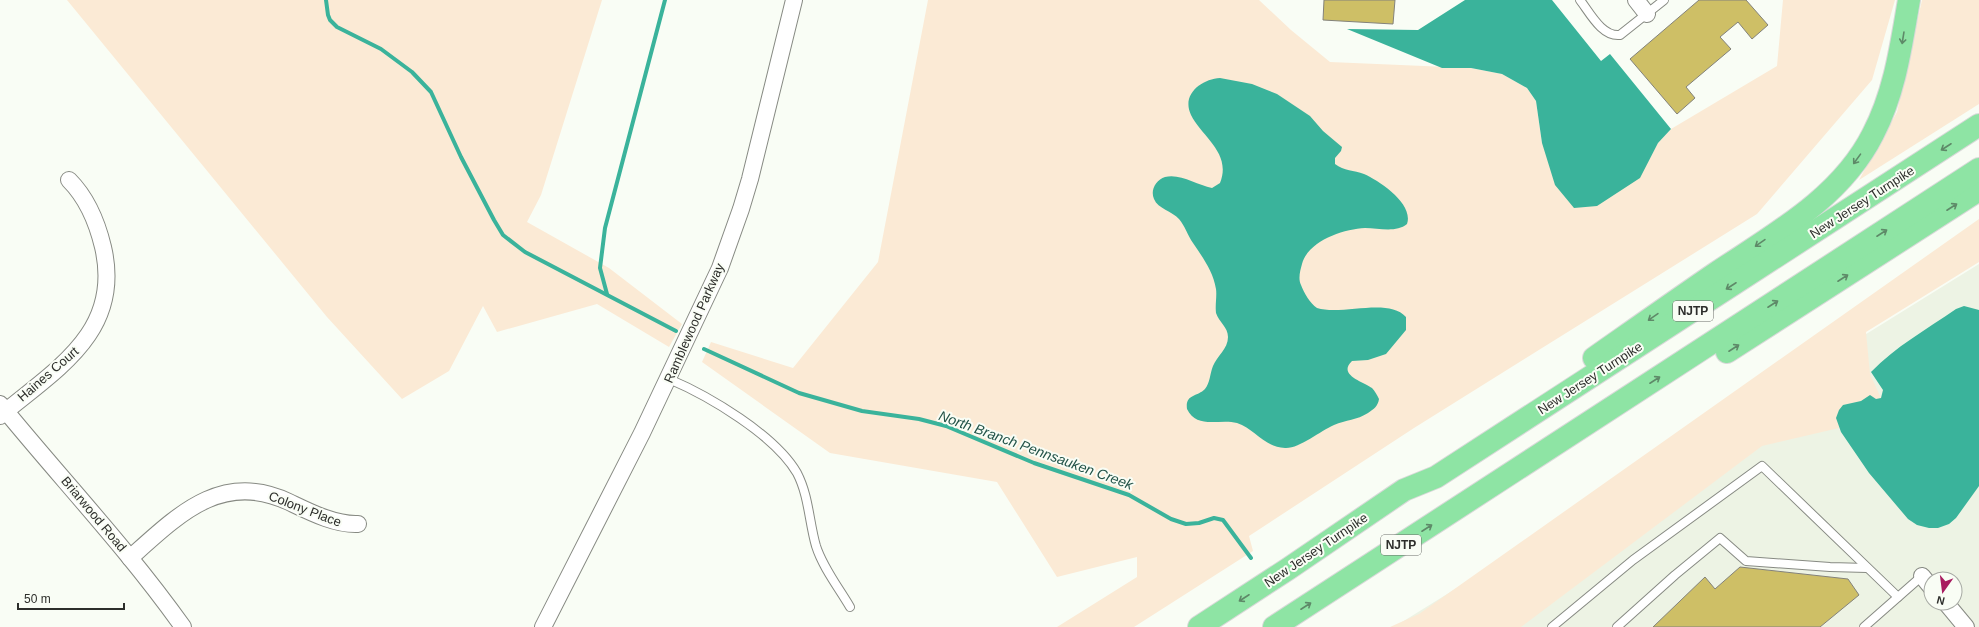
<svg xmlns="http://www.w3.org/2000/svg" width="1979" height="627" font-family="Helvetica,sans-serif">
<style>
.built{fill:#edf3e4;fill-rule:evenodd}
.green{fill:#fbead5}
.water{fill:#3ab39b}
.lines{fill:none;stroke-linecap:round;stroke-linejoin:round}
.stream{stroke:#3ab39b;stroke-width:4}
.building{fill:#cebf66;stroke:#83827b}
.service-casing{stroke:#878a83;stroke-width:10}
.minor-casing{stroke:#878a83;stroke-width:18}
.motorway-casing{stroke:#d9d9d9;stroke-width:24}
.service{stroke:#fff;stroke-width:8}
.minor{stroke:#fff;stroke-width:16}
.motorway{stroke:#8ee4a4;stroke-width:22}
.oneway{stroke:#5e8968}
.labels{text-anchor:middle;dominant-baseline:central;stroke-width:4;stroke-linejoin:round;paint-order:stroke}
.shield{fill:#f9fdf5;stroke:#6a6c68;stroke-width:1}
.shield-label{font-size:12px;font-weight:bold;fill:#2d2e2b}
.street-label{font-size:13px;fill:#2d2e2b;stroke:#f9fdf5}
.water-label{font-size:14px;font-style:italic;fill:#225348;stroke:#f9fdf5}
</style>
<rect width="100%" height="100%" fill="#f9fdf5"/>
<path class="built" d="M1979,264V627H1394ZM1931,579H1955V603H1931Z"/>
<g class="green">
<polygon points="67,0 602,0 541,195 527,222 609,268 682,324 669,347 597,304 497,332 483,306 449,371 402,399 327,317"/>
<polygon points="928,0 1259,0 1291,30 1330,62 1471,68 1502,74 1527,88 1536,101 1542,143 1639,178 1658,143 1671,129 1777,66 1783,0 1895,0 1872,80 1757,214 1414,428 1249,536 1253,551 1134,627 1057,627 1137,577 1137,557 1057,577 997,482 830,453 702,362 711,342 793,368 878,262"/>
<polygon points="1922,0 1979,0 1979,104 1859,180 1897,112"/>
<polygon points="1979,219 1979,262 1866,332 1870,374 1881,398 1843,405 1839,428 1762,446 1521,627 1390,627 1419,614"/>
</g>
<g class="water">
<polygon points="1465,0 1552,0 1601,61 1610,54 1671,129 1658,143 1640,178 1597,206 1574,208 1555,185 1542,143 1536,101 1527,88 1502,74 1471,68 1442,68 1347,29 1418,30"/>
<path d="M1220,78L1252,84L1277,94L1310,116L1323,131L1342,147L1341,151L1335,158V164C1344,171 1354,170 1364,174C1380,181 1414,204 1407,224C1396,233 1379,228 1365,228C1343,229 1308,241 1302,264C1300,271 1298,279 1301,285C1304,293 1310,303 1317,308C1342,316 1388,297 1406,317V330L1386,354L1368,360L1352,361C1337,375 1364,382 1372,388C1375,391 1377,395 1379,399C1378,406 1374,409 1368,413C1357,420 1346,420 1334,425C1320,431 1299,449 1285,448C1264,447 1255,429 1237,423C1220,418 1197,430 1187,409C1185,394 1197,397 1205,389C1210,383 1210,373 1213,366C1217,356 1228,349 1228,337C1228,327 1219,322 1216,313C1215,305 1217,296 1216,289C1213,271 1203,258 1193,243C1188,236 1185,226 1179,219C1172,211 1158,209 1154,199C1150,190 1156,180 1165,177C1180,173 1197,185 1212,188L1220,183C1232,153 1202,137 1191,115C1181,94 1202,79 1220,78Z"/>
<path d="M1964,306L1979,310V486L1956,518L1949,524L1938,528H1929L1917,525L1908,519L1869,473L1841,432L1836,418L1839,410L1843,405L1861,401L1870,395L1876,399L1881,398L1883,390L1871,372C1895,347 1927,329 1956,309Z"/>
</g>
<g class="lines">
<g class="stream">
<polyline points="326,0 328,15 330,20 337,27 381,49 412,72 431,92 461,157 494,220 503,235 525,252 676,331"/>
<polyline points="607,294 600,268 605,228 665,0"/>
<polyline points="704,349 799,393 862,411 919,419 946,426 1034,463 1129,495 1171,519 1186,524 1199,523 1214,518 1223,520 1251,558"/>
</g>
</g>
<g class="building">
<polygon points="1324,0 1395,0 1393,24 1323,20"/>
<polygon points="1699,0 1746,0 1768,25 1752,39 1738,22 1720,37 1731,49 1686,87 1695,98 1677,114 1630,59"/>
<polygon points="1740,567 1848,579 1859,595 1820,627 1653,627 1705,577 1715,589"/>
</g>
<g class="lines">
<defs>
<g id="service">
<path d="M1580,0C1590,13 1602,37 1620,35L1664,0"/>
<path d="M669,379C709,396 775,435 797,473C809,496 809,522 816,546C823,568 839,588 850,607"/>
<polyline points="1552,627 1633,560 1762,466 1898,597"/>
<polyline points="1617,627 1675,575 1720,538 1746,561 1830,567 1867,568"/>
<polyline points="1864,627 1922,576"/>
</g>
<g id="minor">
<polyline points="1636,0 1647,14"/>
<path d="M0,404C61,479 127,548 183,627"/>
<path d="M0,416C56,369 123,332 103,247C97,222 87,198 69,180"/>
<path d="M130,558C178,515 222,470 289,502C310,512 335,525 358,524"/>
<polyline points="1922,576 1931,587"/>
<polyline points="1946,603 1966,627"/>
<polyline points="543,627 642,433 720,268 741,209 750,179 794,0"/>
</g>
<g id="motorway">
<polyline points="1727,352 1979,190"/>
<path d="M1594,358C1634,330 1675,301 1716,273C1773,235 1841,198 1873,134C1895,92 1901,46 1909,0"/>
<polyline points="1199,627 1288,569 1404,490 1436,477 1979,125"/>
<polyline points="1274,627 1979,169"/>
</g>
</defs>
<use href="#service" class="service-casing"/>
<use href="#minor" class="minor-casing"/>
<use href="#motorway" class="motorway-casing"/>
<use href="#service" class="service"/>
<use href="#minor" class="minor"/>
<use href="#motorway" class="motorway"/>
</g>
<defs><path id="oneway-shaft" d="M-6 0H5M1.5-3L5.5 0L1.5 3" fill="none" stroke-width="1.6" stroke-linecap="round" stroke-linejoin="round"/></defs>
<g class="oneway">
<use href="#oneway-shaft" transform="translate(1903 38) rotate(99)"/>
<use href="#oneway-shaft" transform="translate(1946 147) rotate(147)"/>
<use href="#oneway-shaft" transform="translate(1857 159) rotate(126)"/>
<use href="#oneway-shaft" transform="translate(1952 207) rotate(-33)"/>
<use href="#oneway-shaft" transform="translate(1882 233) rotate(-33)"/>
<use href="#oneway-shaft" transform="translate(1760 243) rotate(145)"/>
<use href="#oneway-shaft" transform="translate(1843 278) rotate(-33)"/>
<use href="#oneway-shaft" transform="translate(1731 286) rotate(147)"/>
<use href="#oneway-shaft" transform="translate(1773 304) rotate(-33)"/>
<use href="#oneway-shaft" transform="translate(1653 317) rotate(145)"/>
<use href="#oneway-shaft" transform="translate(1734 348) rotate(-33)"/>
<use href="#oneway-shaft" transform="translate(1655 380) rotate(-33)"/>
<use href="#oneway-shaft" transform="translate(1427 528) rotate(-33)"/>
<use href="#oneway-shaft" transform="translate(1244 598) rotate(147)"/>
<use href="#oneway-shaft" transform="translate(1306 606) rotate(-33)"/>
</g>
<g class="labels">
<g class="shield">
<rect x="1673" y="301" width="40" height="20" rx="3"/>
<rect x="1381" y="535" width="40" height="20" rx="3"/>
</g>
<g class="shield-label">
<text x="1693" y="311">NJTP</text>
<text x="1401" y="545">NJTP</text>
</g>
<g class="street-label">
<text transform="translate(1862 202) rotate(-33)">New Jersey Turnpike</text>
<text transform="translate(694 323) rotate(-66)">Ramblewood Parkway</text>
<text transform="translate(48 374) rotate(-41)">Haines Court</text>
<text transform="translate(1590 378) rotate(-33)">New Jersey Turnpike</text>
<text transform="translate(305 509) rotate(21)">Colony Place</text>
<text transform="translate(94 514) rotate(50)">Briarwood Road</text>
<text transform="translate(1316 550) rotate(-34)">New Jersey Turnpike</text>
</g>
<g class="water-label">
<text transform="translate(1036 450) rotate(20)">North Branch Pennsauken Creek</text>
</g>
</g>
<g transform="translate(1943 591) rotate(194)"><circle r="19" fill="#f9fdf5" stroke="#a7aaa4"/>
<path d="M0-3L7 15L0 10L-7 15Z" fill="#a81c60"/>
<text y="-6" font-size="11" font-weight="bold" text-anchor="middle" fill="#2d2e2b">N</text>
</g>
<path d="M18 603v6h106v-6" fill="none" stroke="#2d2e2b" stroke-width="2"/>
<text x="24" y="603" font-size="12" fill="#2d2e2b" stroke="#f9fdf5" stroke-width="3" paint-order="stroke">50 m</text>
</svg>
